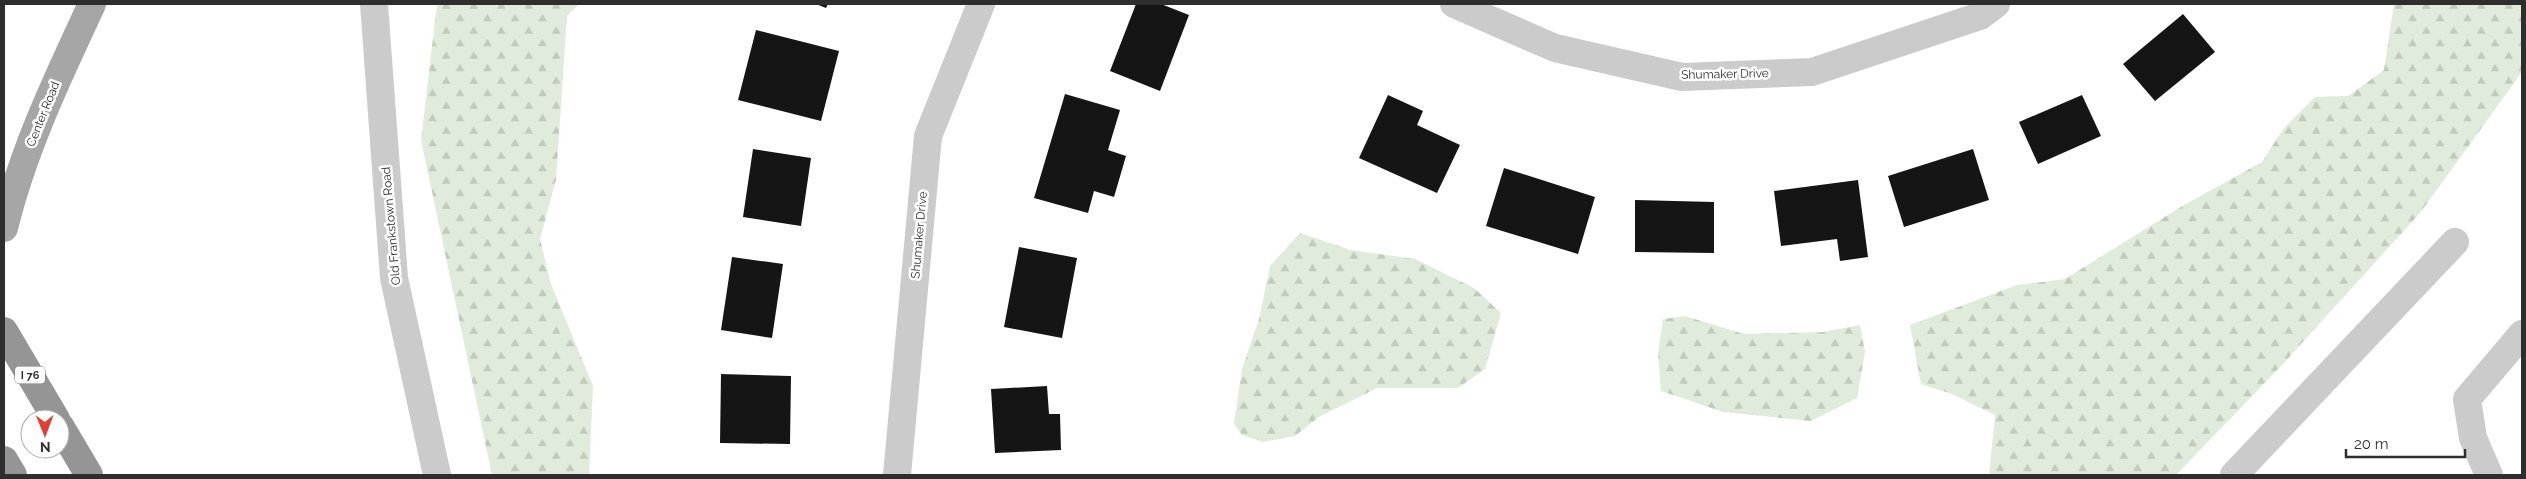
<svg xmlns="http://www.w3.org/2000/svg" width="2526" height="479" font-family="Raleway,sans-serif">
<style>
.forest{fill:url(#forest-firs)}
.building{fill:#151515}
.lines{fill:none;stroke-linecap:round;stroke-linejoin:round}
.minor{stroke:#cbcbcb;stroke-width:28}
.major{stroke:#a6a6a6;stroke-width:28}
.highway{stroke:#959595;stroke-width:28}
.labels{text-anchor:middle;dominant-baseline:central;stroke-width:5;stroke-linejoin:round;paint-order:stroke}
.shield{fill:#fff;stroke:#6d6d6d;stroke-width:1}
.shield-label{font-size:11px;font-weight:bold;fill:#2e2e2e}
.street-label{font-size:12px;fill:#2e2e2e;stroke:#fff}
</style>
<defs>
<pattern id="forest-firs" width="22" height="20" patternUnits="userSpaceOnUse" patternTransform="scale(1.25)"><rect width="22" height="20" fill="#e1ebdb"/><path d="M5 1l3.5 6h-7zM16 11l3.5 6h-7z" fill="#c1cabc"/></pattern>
</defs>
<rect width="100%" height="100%" fill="#fff"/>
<g class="forest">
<polygon points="437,4 579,4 567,16 556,180 540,239 551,284 593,386 589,475 492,475 421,140"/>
<polygon points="2394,4 2522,4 2522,72 2420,213 2282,365 2176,475 1989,475 1995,415 1952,394 1921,384 1910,325 2017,285 2065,279 2184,205 2262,162 2283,129 2315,97 2348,96 2384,70"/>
<polygon points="1300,233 1351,250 1415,259 1474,288 1501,313 1485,369 1458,388 1377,388 1319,417 1295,436 1263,442 1242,435 1234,424 1242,369 1259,319 1270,266"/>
<polygon points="1685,316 1744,334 1823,332 1860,325 1865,352 1857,398 1811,421 1723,412 1661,391 1658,353 1663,319"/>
</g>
<g class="building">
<polygon points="816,4 828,4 826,8"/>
<polygon points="1136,4 1161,4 1189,15 1160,91 1110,71"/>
<polygon points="2183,14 2215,52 2155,101 2123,64"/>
<polygon points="756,30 839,51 821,121 738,100"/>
<polygon points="1065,94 1120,110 1108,150 1126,156 1114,197 1094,191 1088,213 1034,198"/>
<polygon points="1388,95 1423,111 1417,125 1460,145 1437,193 1359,158"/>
<polygon points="2082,95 2101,136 2038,164 2019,122"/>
<polygon points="753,149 811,158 801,226 743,217"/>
<polygon points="1973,149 1989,200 1904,227 1888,176"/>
<polygon points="1504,168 1595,197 1578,254 1486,226"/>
<polygon points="1858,180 1868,257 1840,261 1837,239 1781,246 1774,191"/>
<polygon points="1635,200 1714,202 1714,253 1635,252"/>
<polygon points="1019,247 1077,258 1062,338 1004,327"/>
<polygon points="732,257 783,264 772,338 721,330"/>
<polygon points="721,374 791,376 790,444 720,443"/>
<polygon points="1047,386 1049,414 1060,414 1061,450 995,453 991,389"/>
</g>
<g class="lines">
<g class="minor">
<polyline points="374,4 394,278 437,475"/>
<polyline points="1454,4 1555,48 1682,77 1812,72 1980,16 1996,4"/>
<polyline points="897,475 928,136 981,4"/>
<polyline points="2234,475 2455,242"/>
<polyline points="2489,475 2473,438 2467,399 2522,334"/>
</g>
<path class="major" d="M4,228C23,150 58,77 92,4"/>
<g class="highway">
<polyline points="4,331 56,419"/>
<polyline points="60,426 89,475"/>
<polyline points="4,460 13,475"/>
</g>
</g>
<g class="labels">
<rect class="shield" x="15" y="366.5" width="30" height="17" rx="4"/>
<g class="shield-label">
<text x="30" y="375">I 76</text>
</g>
<g class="street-label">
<text transform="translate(1725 74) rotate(-1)">Shumaker Drive</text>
<text transform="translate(43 114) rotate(-68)">Center Road</text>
<text transform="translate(391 226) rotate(-95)">Old Frankstown Road</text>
<text transform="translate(919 235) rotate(-85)">Shumaker Drive</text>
</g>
</g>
<rect width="2526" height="479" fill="none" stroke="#2e2e2e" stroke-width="10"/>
<g transform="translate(45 434) rotate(179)"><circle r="24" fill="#ffffff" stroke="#ababab"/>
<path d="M0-4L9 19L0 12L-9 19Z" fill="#e13f34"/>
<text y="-8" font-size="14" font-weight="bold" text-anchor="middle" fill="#2e2e2e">N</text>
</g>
<path d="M2346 449v8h119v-8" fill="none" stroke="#2e2e2e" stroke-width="2.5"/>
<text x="2354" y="449" font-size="15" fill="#2e2e2e" stroke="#ffffff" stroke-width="4" paint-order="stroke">20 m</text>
</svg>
